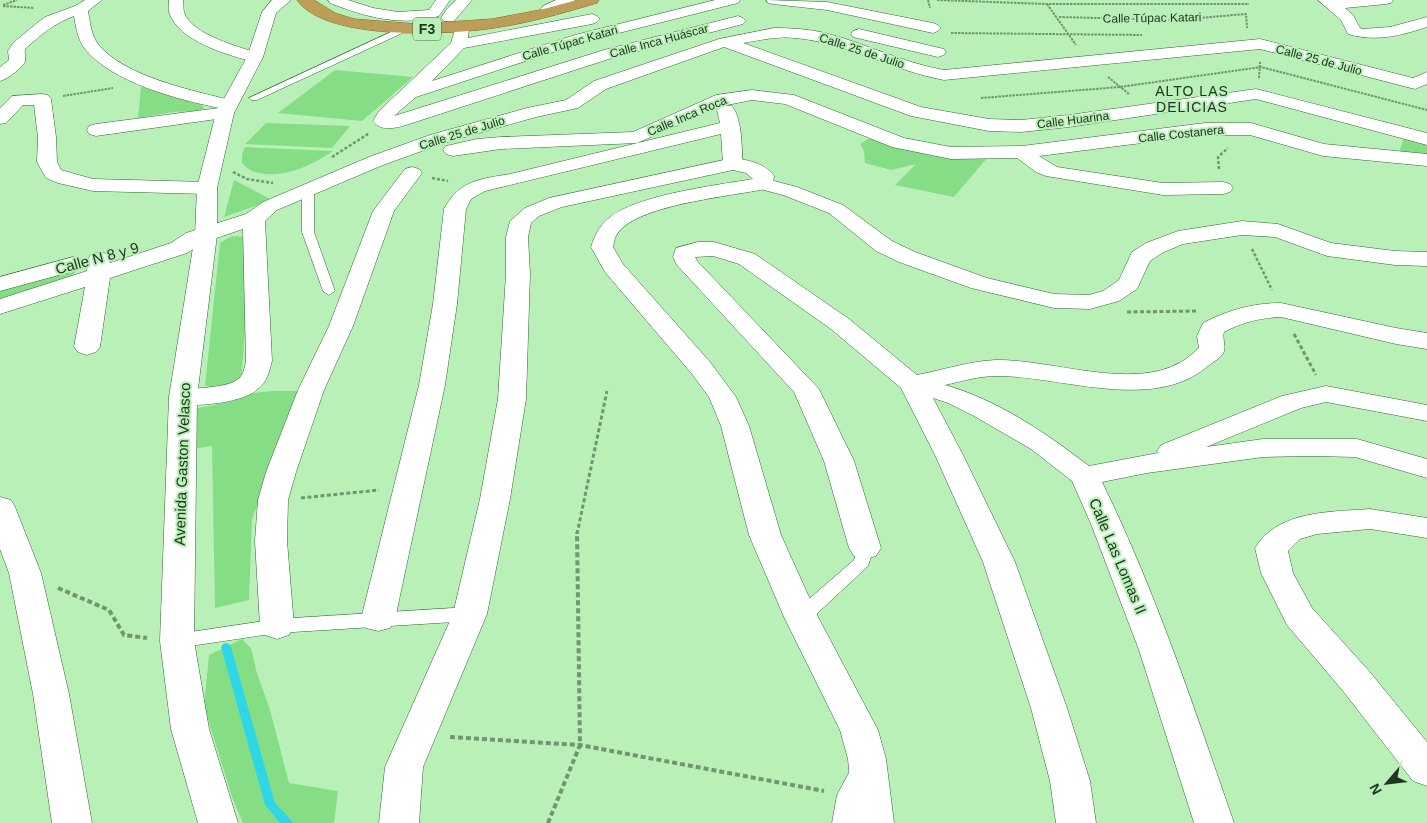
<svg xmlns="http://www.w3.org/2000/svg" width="1427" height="823" font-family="Arial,sans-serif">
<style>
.green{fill:#85de86}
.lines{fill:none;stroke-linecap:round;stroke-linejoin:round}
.stream{fill:#2fd7e6;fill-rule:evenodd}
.service-casing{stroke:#326433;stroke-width:1}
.minor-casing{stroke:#326433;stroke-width:1}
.tertiary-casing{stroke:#326433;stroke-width:1}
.trunk-casing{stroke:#7b6a29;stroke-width:1}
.path-far3{stroke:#6f966f;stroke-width:2;stroke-dasharray:2.5 1;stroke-linecap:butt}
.path-far2{stroke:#6f966f;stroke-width:2.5;stroke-dasharray:3 2;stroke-linecap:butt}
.path-far1{stroke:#6f966f;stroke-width:3;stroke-dasharray:4 2.5;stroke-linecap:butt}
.path{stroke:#6f966f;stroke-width:4;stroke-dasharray:5 3;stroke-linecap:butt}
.service{fill:#fff;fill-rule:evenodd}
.minor{fill:#fff;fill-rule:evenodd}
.tertiary{fill:#fff;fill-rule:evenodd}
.trunk{fill:#bc9e58;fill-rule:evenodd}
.labels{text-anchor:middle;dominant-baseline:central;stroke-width:4;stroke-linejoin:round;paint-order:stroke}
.far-street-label{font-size:12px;fill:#203620;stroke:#b9f0b8}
.shield{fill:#b9f0b8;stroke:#4e6e4e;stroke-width:1}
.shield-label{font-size:14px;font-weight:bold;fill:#203620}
.far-neighbourhood-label{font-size:14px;letter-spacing:1px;fill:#203620;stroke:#b9f0b8}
.street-label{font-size:15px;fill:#203620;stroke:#b9f0b8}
</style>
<rect width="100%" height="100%" fill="#b9f0b8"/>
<g class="green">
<polygon points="335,70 413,77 362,121 278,113"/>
<polygon points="148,85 202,105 204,108 199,111 173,112 138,118 141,87"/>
<polygon points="266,123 350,126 332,148 245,144"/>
<polygon points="1404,137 1427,142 1427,159 1398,156"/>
<polygon points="868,139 881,139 987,158 954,197 895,185 916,164 891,170 865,163 864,151 860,144"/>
<path d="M245,147L333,151C311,166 281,180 255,172C250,171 245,166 242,163V154Z"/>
<polygon points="234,180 272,200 224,217"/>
<polygon points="232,236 247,237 252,243 241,382 221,389 205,386 220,243"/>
<polygon points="77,270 71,277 0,302 0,290"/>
<polygon points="272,391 301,391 252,519 249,600 215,608 212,446 191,449 197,408 215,405 226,396"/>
<polygon points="242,639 251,648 256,670 270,710 289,783 338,791 334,823 243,823 232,797 204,706 209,655"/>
</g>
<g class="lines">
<polygon class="stream" points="226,643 229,644 231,647 275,803 291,820 293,823 280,823 265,805 221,647 223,644"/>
<defs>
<g id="service">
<polygon points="406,25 410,28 409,30 257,100 251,100 249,98"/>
<polygon points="308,185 314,188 314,232 335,291 329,295 323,291 302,232 302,188"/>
<polygon points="865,542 871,544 874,548 868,566 808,622 801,624 794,622 792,617 794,612 854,560 859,544"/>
<polygon points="470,607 477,609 479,614 477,619 470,621 277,633 177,648 170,646 168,641 170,636 177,634 277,619"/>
<polygon points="860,764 868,767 871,773 859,796 854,823 832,823 837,795 852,767"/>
</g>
<g id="minor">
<path d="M85,0H102L88,11C90,21 91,35 98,44C124,77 195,91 234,101L237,105L232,109L234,113L231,117L96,136L89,134L87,130L89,126L96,124L219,108C177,99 113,83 85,49C78,40 76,28 74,16C53,24 42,34 25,49C24,53 26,57 25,61C24,67 6,80 0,81V67L9,60L8,51L13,43L37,23L45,17L75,6Z"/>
<path d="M169,0H183C184,4 183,8 184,12C191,35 240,47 261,54L263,57L261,60L255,62C230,56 177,41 169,12C168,8 169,4 169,0Z"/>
<polygon points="456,0 472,0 454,21 444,21 441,18 447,9"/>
<path d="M556,0H575L573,3L559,9L558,14C552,16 545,15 541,9L543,6Z"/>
<path d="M715,0H740L738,3L587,41L416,97L394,116L604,50L738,16L743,18L746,21L743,24L615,57L406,125C395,128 381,132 373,121L379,111L451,43L456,26H466L469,29L468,38L592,14L597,16L600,19L597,22L592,24L464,48L432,81L575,35Z"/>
<polygon points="766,0 827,2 933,23 938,25 941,28 938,31 933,33 827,10 773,4 768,3"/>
<path d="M1318,0H1393L1391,3L1386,4L1345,8L1353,15L1360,28L1362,29L1390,27L1427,17V27C1400,36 1375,42 1348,34L1341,20Z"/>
<path d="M774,28C791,28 808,29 825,33C865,43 903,63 944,70L1260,39L1413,78L1427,72V84L1415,89L1260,49L944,80C894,71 847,43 796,38C778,36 761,40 743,43L921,107L989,119L1021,120L1069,115L1256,89L1427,133V145L1256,99L1069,127L1021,132L989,131L911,116L724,47L606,89L578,108L536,117L444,143L383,165L277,210L265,221L272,361C269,372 267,382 258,389C243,403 193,408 173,403L169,397L173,391C190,387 232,390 241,376C244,372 245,366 246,361L243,229L202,243L187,253L110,278L100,347L96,352L87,355L78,352L74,347L85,287L0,314V299L87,271L88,259L91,254L99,252L107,254L110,263L171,243L186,233L246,214L263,202L369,157L430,135L527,108L566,100L594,81L719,39Z"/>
<polygon points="859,29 944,49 946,52 944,55 938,57 853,37 851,34 853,31"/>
<path d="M752,90L794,95L904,138L951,147L1022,146L1205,123H1251L1324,144L1427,154V166L1323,156L1250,135H1205L1039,156L1057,167L1163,183L1223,182L1230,184L1233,188L1230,192L1223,194L1163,195L1046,176L1036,172L1017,158L951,159L892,147L785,104L752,100L722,106H732C743,121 741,146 743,164L740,168L733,170L726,168L723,164L721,134L485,191L471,199L466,209L457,304L445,385L395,619L390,628L378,631L366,628L361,619L419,385L433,304L444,209C459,180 481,179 510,174L720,123L717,110L719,107L637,143L501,149L453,156L446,154L443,150L446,146L477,139L501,137L633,132L716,95Z"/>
<polygon points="42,94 48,95 51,99 56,137 57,162 61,170 93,179 207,182 214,184 217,188 214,192 207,194 93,191 58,183 46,178 37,162 38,137 34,105 23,105 6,123 0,124 0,108 12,96"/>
<polygon points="412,167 419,169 422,173 394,211 353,326 324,390 296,472 288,500 287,541 294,626 289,635 277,639 265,635 260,626 255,541 258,500 266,472 298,390 329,326 373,211 405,169"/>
<polygon points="763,178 797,187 843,205 892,241 915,252 987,278 1054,294 1089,295 1103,291 1119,280 1132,252 1146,243 1178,231 1242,221 1278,224 1331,243 1395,251 1427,252 1427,266 1395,265 1327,256 1275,237 1242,235 1183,244 1162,253 1150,261 1137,289 1119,301 1090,309 1054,308 971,288 899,262 876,251 829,213 783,195 756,188 753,184 756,180"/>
<path d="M698,242H714L755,254L849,319L917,375C943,370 970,361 996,360C1050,359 1133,391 1181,362C1187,359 1193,353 1199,348L1197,336L1203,323C1228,310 1253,303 1281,303L1396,328L1427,333V349L1396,344L1281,317C1260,318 1243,322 1224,332C1222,338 1226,345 1224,351C1223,357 1213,362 1208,366C1153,413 1062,376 997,376C980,376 962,381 945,385C998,400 1046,433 1089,466L1158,453L1157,451L1161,445L1282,396L1326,386L1427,405V421L1326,402L1301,408L1206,447L1263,439H1357L1427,459V478L1355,457L1313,456L1263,457L1147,473L1102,482C1156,592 1194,708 1234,823H1194L1139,650L1091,524L1072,481L1031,449L974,416L948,403L933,398L963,455L1015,562L1067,708L1090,781L1096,823H1056L1050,781L1031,708L983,562L935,455L901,388L831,329L739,264L713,256L695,257L698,262L819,389L854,461L881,548L876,556L865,559L854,556L849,548L824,461L794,392L677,265L673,257L676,248Z"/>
<polygon points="73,257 81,259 84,264 81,269 0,291 0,277"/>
<polygon points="0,497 11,500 15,507 41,573 69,694 92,823 52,823 33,694 9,573 0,549"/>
<path d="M1370,509L1427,518V538L1370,529L1317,534L1300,539L1288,551L1293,573L1312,608L1369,671L1427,742V786L1413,781L1343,691L1287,625L1261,573L1255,548C1278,510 1331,512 1370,509Z"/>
</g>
<g id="tertiary">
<polygon points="272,0 291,0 276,13 263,57 234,113 217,188 217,235 197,397 194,641 209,729 238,823 198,823 171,729 160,641 169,397 195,235 197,188 216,113 247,57 262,12"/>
<path d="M328,0H348L373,8L398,12L429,10L436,0H450L439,16C402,27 365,17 330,3Z"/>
<path d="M733,158C748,160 765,163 774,176L773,184L770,188C737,196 632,204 616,236C614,239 614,244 613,247L623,264L710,362L736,397L749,426L781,535L818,617L878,730L886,759L894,823H854L848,759L840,730L784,617L749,535L721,426L709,397L692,374L605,272L591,247C595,235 599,226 609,218C636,195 717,185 753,179L746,173L733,170L562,207L539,216L531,223L528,237L530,274L526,399L510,499L487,614L423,767L419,823H379L385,767L453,614L480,499L498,399L506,274V237L510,221L525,208L549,198Z"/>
</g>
<path id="trunk" d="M297,0H314L335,13L354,19L417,24L492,19L540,10L577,0H599L597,3C563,13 529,23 494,28C449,35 325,41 297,0Z"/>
</defs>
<use href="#service" class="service-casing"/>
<use href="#minor" class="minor-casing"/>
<use href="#tertiary" class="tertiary-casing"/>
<use href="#trunk" class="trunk-casing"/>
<g class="path-far3">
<polyline points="928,0 930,8"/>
<polyline points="937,0 1047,4 1249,4"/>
<polyline points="1047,4 1076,45"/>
<polyline points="3,5 17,0"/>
<polyline points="3,6 34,8"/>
<polyline points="1059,17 1175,20 1246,14 1247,28"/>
<polyline points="951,33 1142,35"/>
<polyline points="1108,77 1129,94"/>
<polyline points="1259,78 1260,62"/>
<polyline points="63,96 113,88"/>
<polyline points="981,98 1120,87 1261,67 1427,110"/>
<polyline points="366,135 369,133"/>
</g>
<g class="path-far2">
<polyline points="332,157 368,134"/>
<polyline points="1219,169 1218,157 1228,148"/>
<polyline points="233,172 247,179 273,183"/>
<polyline points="432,178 448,181"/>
<polyline points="1252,249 1272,290"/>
</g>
<g class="path-far1">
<polyline points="1127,312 1198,311"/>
<polyline points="1294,334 1316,375"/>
<polyline points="301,498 379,490"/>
<polyline points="577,534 607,391"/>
</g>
<g class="path">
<polyline points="58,588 109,610 124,635 147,638"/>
<polyline points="450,737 580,745 824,791"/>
<polyline points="548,823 580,745 577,532"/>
</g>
<use href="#service" class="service"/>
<use href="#minor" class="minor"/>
<use href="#tertiary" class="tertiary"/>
<use href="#trunk" class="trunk"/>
</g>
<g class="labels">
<g class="far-street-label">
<text transform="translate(1152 18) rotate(-1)">Calle Túpac Katari</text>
<text transform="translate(659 41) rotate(-15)">Calle Inca Huáscar</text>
<text transform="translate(570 43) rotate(-16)">Calle Túpac Katari</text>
<text transform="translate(862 51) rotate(18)">Calle 25 de Julio</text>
<text transform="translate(1319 60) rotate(15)">Calle 25 de Julio</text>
<text transform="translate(687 116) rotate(-23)">Calle Inca Roca</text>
<text transform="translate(1073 120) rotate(-7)">Calle Huarina</text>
<text transform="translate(462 133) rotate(-17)">Calle 25 de Julio</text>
<text transform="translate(1181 134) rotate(-6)">Calle Costanera</text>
</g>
<rect class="shield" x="413" y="17.5" width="28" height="23" rx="4"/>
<g class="shield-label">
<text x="427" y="29">F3</text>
</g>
<g class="far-neighbourhood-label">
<text x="1192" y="91">ALTO LAS<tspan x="1192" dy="16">DELICIAS</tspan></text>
</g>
<g class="street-label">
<text transform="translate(97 258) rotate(-15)">Calle N 8 y 9</text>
<text transform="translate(182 464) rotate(-88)">Avenida Gaston Velasco</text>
<text transform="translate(1118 556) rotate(67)">Calle Las Lomas II</text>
</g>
</g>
<g transform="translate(1387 783) rotate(242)" stroke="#b9f0b8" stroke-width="4" paint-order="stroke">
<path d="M0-4L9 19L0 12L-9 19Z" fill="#203620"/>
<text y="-8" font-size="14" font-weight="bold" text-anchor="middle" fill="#203620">N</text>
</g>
</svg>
